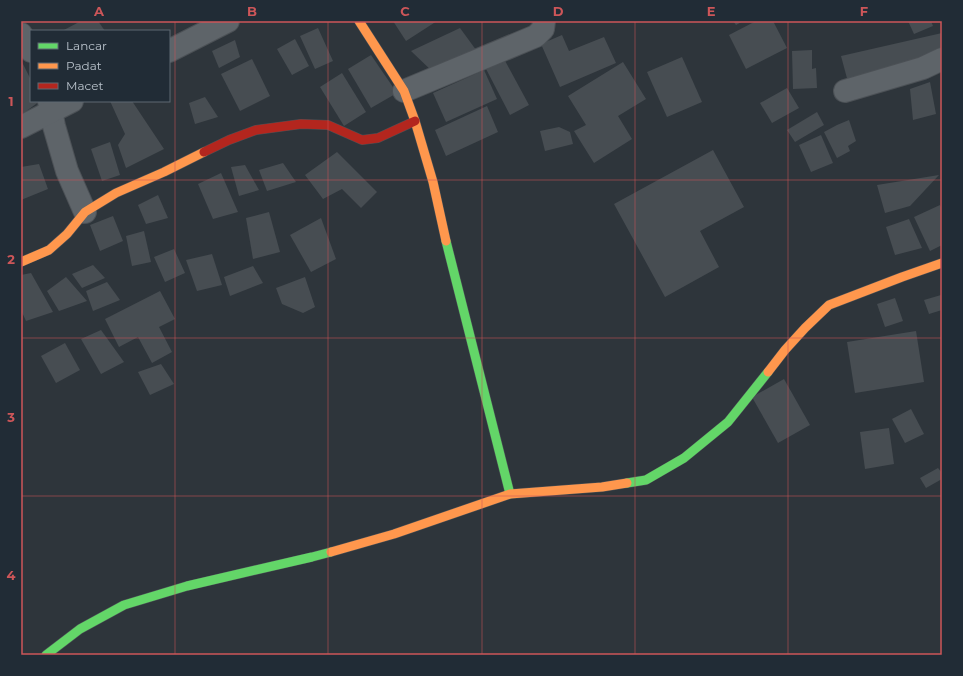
<svg xmlns="http://www.w3.org/2000/svg" width="963" height="676" font-family="Montserrat,sans-serif">
<style>
.building{fill:#474d52}
.lines{fill:none;stroke-linecap:round;stroke-linejoin:round}
.street-casing{stroke:#4c5156;stroke-width:24}
.fast-casing{stroke:#4c5156;stroke-width:10}
.slow-casing{stroke:#4c5156;stroke-width:10}
.jam-casing{stroke:#4c5156;stroke-width:10}
.street{stroke:#5e6469;stroke-width:22}
.fast{stroke:#63d668;stroke-width:9}
.slow{stroke:#ff974d;stroke-width:9}
.jam{stroke:#b3261e;stroke-width:9}
.grid{fill:none;stroke:#cd5659;stroke-width:1;stroke-opacity:0.55}
.neatline{fill:none;stroke:#cd5659;stroke-width:1.5}
.grid-label{font-size:13px;text-anchor:middle;font-weight:bold;fill:#cd5659}
</style>
<rect width="100%" height="100%" fill="#2e353b"/>
<g class="building">
<polygon points="81,21 98,21 105,31 62,31"/>
<polygon points="393,21 437,21 406,41"/>
<polygon points="733,21 743,21 736,25"/>
<polygon points="756,21 773,21 787,48 746,69 729,35"/>
<polygon points="908,21 931,21 933,26 914,34"/>
<polygon points="318,28 333,61 315,69 300,36"/>
<polygon points="460,28 479,54 434,73 411,51"/>
<polygon points="942,33 942,59 848,82 841,56"/>
<polygon points="562,35 569,51 604,37 616,63 560,87 541,44"/>
<polygon points="295,39 309,66 292,75 277,49"/>
<polygon points="235,40 240,57 219,68 212,51"/>
<polygon points="812,50 812,69 816,68 817,88 793,89 792,51"/>
<polygon points="371,55 397,93 371,108 348,69"/>
<polygon points="503,57 529,105 510,115 485,67"/>
<polygon points="682,57 702,102 667,117 647,72"/>
<polygon points="252,59 270,96 240,111 221,74"/>
<polygon points="21,60 31,80 31,101 40,101 21,115"/>
<polygon points="623,62 646,99 618,116 632,139 594,163 574,131 586,125 568,96"/>
<polygon points="484,70 497,99 446,122 433,93"/>
<polygon points="342,73 366,112 344,126 320,87"/>
<polygon points="930,82 936,114 913,120 910,89"/>
<polygon points="787,88 799,108 772,123 760,103"/>
<polygon points="205,97 218,117 195,124 189,103"/>
<polygon points="110,101 132,101 164,149 126,168 118,145 125,134"/>
<polygon points="487,106 498,132 446,156 435,130"/>
<polygon points="817,112 824,125 795,142 787,130"/>
<polygon points="849,120 856,141 848,146 850,151 837,158 824,132 837,125"/>
<polygon points="559,127 570,132 573,144 545,151 540,131"/>
<polygon points="821,135 833,163 811,172 799,145"/>
<polygon points="110,142 120,175 102,181 91,149"/>
<polygon points="713,150 744,207 700,231 719,267 665,297 614,204"/>
<polygon points="337,152 377,192 361,208 342,189 323,199 305,175"/>
<polygon points="283,163 296,182 267,191 259,170"/>
<polygon points="39,164 48,189 21,200 21,167"/>
<polygon points="245,165 259,190 239,196 231,167"/>
<polygon points="221,173 238,212 213,219 198,184"/>
<polygon points="939,175 910,206 885,213 877,185"/>
<polygon points="158,195 168,218 146,224 138,205"/>
<polygon points="940,205 942,210 942,245 930,251 914,217"/>
<polygon points="269,212 280,252 253,259 246,218"/>
<polygon points="113,216 123,241 100,251 90,225"/>
<polygon points="321,218 336,259 311,272 290,235"/>
<polygon points="909,219 922,248 895,255 886,227"/>
<polygon points="144,231 151,262 132,266 126,236"/>
<polygon points="174,249 185,273 165,282 154,257"/>
<polygon points="212,254 222,285 197,291 186,260"/>
<polygon points="93,265 105,278 82,288 72,274"/>
<polygon points="253,266 263,283 230,296 224,277"/>
<polygon points="31,273 53,312 26,321 21,310 21,275"/>
<polygon points="66,277 87,301 59,311 47,291"/>
<polygon points="305,277 315,307 303,313 282,304 276,288"/>
<polygon points="107,282 120,300 93,311 86,291"/>
<polygon points="160,291 175,319 159,327 172,352 152,363 138,337 119,347 105,319"/>
<polygon points="941,295 942,298 942,310 929,314 924,300"/>
<polygon points="895,298 903,321 885,327 877,304"/>
<polygon points="101,330 124,362 101,374 81,339"/>
<polygon points="916,331 924,382 855,393 847,342"/>
<polygon points="65,343 80,370 56,383 41,356"/>
<polygon points="161,364 174,384 150,395 138,372"/>
<polygon points="784,379 810,425 778,443 752,397"/>
<polygon points="911,409 924,434 905,443 892,419"/>
<polygon points="889,428 894,464 865,469 860,432"/>
<polygon points="938,468 942,473 942,479 926,488 920,478"/>
</g>
<g class="lines">
<defs>
<g id="street">
<polyline points="21,34 31,51"/>
<polyline points="169,51 228,21"/>
<polyline points="404,91 536,36 543,29 544,21"/>
<polyline points="845,91 923,68 942,59"/>
<polyline points="49,101 54,126 67,171 85,212"/>
<polyline points="21,127 72,101"/>
</g>
<g id="fast">
<polyline points="446,241 510,494"/>
<polyline points="627,483 646,480 684,458 728,422 768,372"/>
<polyline points="46,655 80,629 124,605 187,586 312,557 331,552"/>
</g>
<g id="slow">
<polyline points="359,21 404,91 415,121 433,182 446,241"/>
<polyline points="21,262 49,250 67,234 85,212 116,193 164,172 204,152"/>
<polyline points="768,372 785,350 805,328 829,305 902,277 942,263"/>
<polyline points="331,552 394,534 510,494 602,487 627,483"/>
</g>
<polyline id="jam" points="204,152 229,140 256,130 301,124 328,125 362,140 378,138 415,121"/>
</defs>
<use href="#street" class="street-casing"/>
<use href="#fast" class="fast-casing"/>
<use href="#slow" class="slow-casing"/>
<use href="#jam" class="jam-casing"/>
<use href="#street" class="street"/>
<use href="#fast" class="fast"/>
<use href="#slow" class="slow"/>
<use href="#jam" class="jam"/>
</g>
<path class="grid" d="M175,21V655M328,21V655M482,21V655M635,21V655M788,21V655M21,180H942M21,338H942M21,496H942"/>
<rect width="963" height="676" fill="none" stroke="#212c36" stroke-width="44"/>
<rect x="30" y="30" width="140" height="72" fill="#212c36" stroke="#5e6872"/>
<rect x="38" y="43" width="20" height="6" fill="#63d668" stroke="#5e6872"/>
<text x="66" y="50" font-size="12" fill="#b9c2cb">Lancar</text>
<rect x="38" y="63" width="20" height="6" fill="#ff974d" stroke="#5e6872"/>
<text x="66" y="70" font-size="12" fill="#b9c2cb">Padat</text>
<rect x="38" y="83" width="20" height="6" fill="#b3261e" stroke="#5e6872"/>
<text x="66" y="90" font-size="12" fill="#b9c2cb">Macet</text>
<rect x="22" y="22" width="919" height="632" class="neatline"/>
<g class="grid-label">
<text x="99" y="16">A</text>
<text x="252" y="16">B</text>
<text x="405" y="16">C</text>
<text x="558" y="16">D</text>
<text x="711" y="16">E</text>
<text x="864" y="16">F</text>
<text x="11" y="106">1</text>
<text x="11" y="264">2</text>
<text x="11" y="422">3</text>
<text x="11" y="580">4</text>
</g>
</svg>
